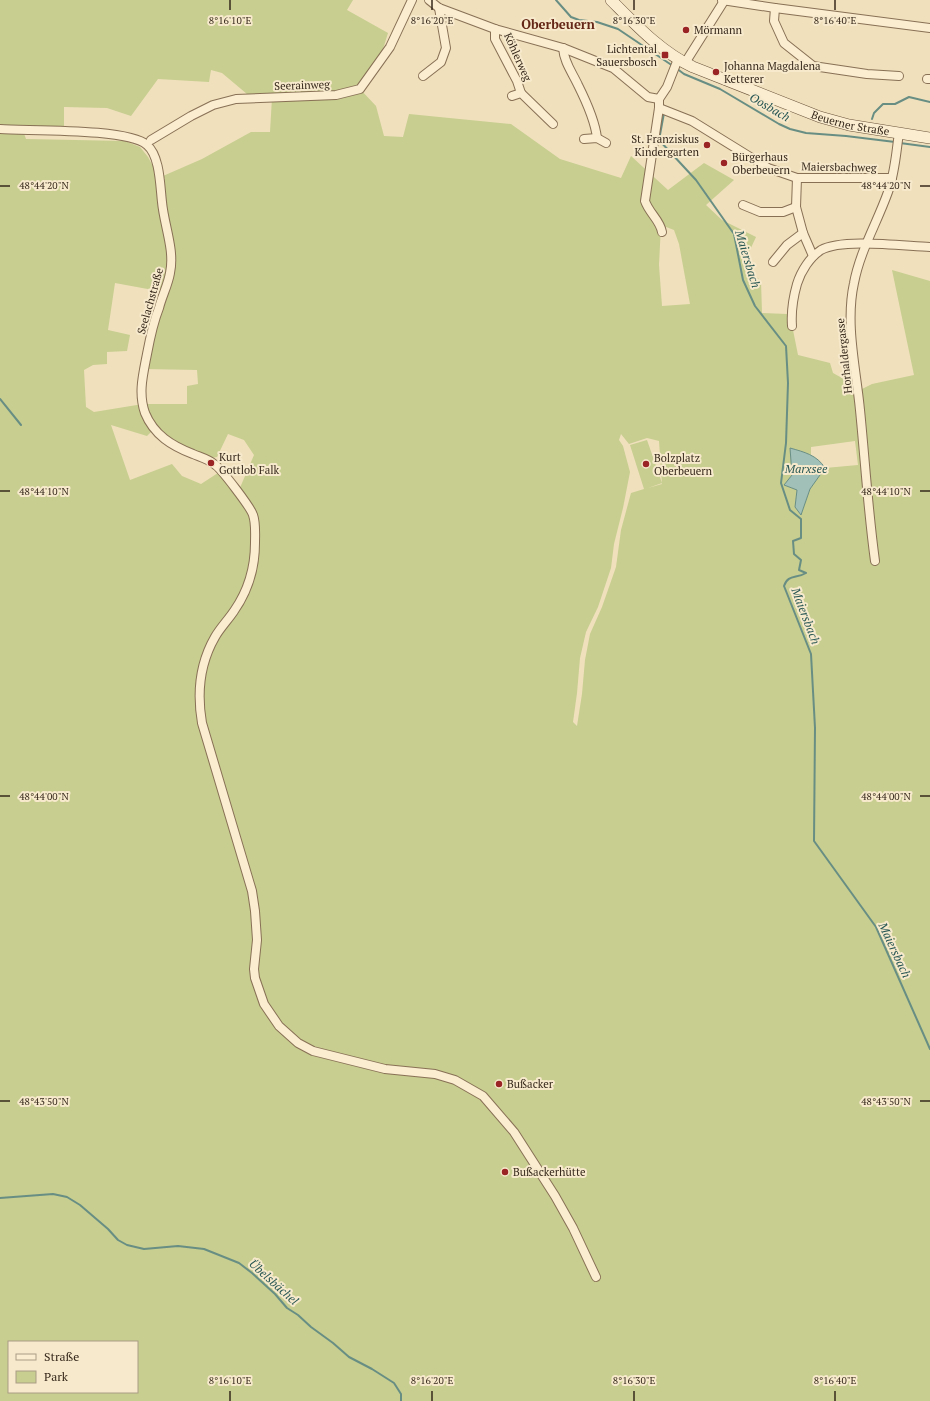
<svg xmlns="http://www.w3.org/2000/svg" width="930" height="1401" font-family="'PT Serif',serif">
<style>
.green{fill:#c7ce90;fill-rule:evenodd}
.water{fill:#a1c0b7;stroke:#688e84}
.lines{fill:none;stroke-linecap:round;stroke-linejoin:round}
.stream{stroke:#688e84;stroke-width:2}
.street-casing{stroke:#887055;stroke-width:10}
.secondary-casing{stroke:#695139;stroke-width:12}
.street{stroke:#faedd0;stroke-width:8}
.secondary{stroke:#faedd0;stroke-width:11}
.ticks{fill:none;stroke:#36281b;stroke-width:1.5}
.poi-dot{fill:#9a2324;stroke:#f7eacc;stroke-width:1.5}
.labels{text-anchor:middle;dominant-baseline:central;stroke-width:4;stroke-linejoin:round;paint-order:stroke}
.poi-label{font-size:11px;fill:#36281b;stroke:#f7eacc;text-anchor:start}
.street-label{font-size:11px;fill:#36281b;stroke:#f7eacc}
.water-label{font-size:12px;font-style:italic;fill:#295754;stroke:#f7eacc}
.quarter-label{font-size:13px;font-weight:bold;fill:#652818;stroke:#f7eacc}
.ticks-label{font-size:10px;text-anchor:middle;fill:#36281b;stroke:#f7eacc;stroke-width:4;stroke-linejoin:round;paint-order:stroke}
</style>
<rect width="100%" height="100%" fill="#f0e0bc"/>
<path class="green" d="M0,0H353L347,10L388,33L379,62L360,89L376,106L384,136L403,137L409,114L511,124L560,159L621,178L631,156L668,190L704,163L734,180L706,205L722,220L756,237L743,265L761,281L762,313L787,314L792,325L798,355L830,363L833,373L851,383L858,391L872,384L914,375L892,270L930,281V1401H0ZM211,70L222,73L247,94L244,99L272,98L270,132H251L202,159L163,176L165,179L157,181L174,271L163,229L154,168L148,157L140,147L125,141L26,139L22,128L64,131V107L107,108L131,116L158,79L209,82ZM661,225L674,230L679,244L690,304L662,306L659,265ZM115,283L164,292L144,369L197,370L198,384L187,386V404H143L94,412L86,407L84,370L93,365L107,364V352L127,351L130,335L108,330ZM111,425L147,436L151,432L178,448L206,459L217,457L228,434L244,440L254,455L239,490L221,471L201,484L182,476L172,464L130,480ZM621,434L629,444L647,438L659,441L662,484L648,488L662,483L647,440L630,445L644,489L631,493L621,530L616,567L602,607L590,634L585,660L582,694L577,726L573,722L577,693L580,658L586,632L598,607L611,568L614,544L623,508L630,472L623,446L619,440ZM855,441L858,465L825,468L810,489L801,515L795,507L797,490L784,485L792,475L790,448L811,455V447ZM9,1342H137V1392H9Z"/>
<path class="water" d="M790,448C804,452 817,455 825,468L810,489L801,515L795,507L797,490L784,485L792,475Z"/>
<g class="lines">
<g class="stream">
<polyline points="556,0 571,17 579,20 597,22 618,29 673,66"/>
<polyline points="676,68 684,74 720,89 779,124 790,129 806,133 846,136 895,142"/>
<path d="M664,113L659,140L696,180L734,234L743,280L755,306L786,346L788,383L786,443L781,483L790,510L801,519V538L793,541L794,554L801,560L799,570L806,573C796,579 788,574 784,586L811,654L815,728L814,841L876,927L930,1049"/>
<polyline points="872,119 874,113 883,104 895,104 909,97 930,102"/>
<polyline points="900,143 930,147"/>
<polyline points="0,399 21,425"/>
<polyline points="0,1198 53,1194 67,1197 80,1205 108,1229 118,1240 127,1245 144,1249 178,1246 204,1249 239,1263 252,1273 275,1294 287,1308 298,1315 311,1327 333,1343 349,1357 372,1369 394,1383 401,1394 401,1401"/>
</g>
<defs>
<g id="street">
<polyline points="429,0 439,8 495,29 563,48 613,68 648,97 659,99"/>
<polyline points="722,0 775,8 930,28"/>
<polyline points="775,8 774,21 784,43 813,66 867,74 899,76"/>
<polyline points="495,29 495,39 517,81 521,93"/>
<path d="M563,48C564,62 572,72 578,85C586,101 595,120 597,138"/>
<polyline points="685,63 724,1"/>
<polyline points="423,76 441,62 446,48 439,8"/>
<polyline points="927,79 930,79"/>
<polyline points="512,96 521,93 553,124"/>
<polyline points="659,108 692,121 768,168 797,178 892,178"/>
<path d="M0,129C29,131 128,128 147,145C160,156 160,185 162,202C164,225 175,250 170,273C168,285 162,296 159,308C153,323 150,338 147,354C143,375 138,393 145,413C154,435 172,446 193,454C200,457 208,459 214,464C221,468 251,508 253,515C256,523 255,535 255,543C255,567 248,591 234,611C228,620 220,628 215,637C200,663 197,694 202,723L252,891L255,911L257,940L254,969L255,978L264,1004L279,1026L298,1043L313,1051L385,1069L435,1074L455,1080L483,1096L514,1132L555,1196L573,1228L596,1277"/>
<polyline points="584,139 597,138 606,143"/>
<polyline points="151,140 191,116 213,105 236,99 336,95 360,89 390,47 412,0"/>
<polyline points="797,178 796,207 803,233 813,256"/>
<polyline points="743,205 760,212 783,212 796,207"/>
<path d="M662,232C660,220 649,213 645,201L659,108V99L667,87L678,59"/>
<polyline points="773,262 787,245 803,233"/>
<path d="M792,326C791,312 793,298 797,284C801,271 810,257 821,250C842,238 904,246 930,247"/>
<path d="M875,561C868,510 865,460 860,410C856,368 845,324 854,283C860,251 877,223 888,192C895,173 896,153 899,133"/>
</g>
<g id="secondary">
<path id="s1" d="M611,0C636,25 661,52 693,67L820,117L849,125L930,138"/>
</g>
</defs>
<use href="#street" class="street-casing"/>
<use href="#secondary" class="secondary-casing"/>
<use href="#street" class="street"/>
<use href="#secondary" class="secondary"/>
</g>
<path class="ticks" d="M230,0V10M432,0V10M634,0V10M835,0V10M0,186H10M920,186H930M0,491H10M920,491H930M0,796H10M920,796H930M0,1101H10M920,1101H930M230,1391V1401M432,1391V1401M634,1391V1401M835,1391V1401"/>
<g class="poi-dot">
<circle cx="686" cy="30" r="4"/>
<rect x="661" y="51" width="8" height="8" rx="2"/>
<circle cx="716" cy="72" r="4"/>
<circle cx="707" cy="145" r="4"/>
<circle cx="724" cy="163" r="4"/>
<circle cx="211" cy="463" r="4"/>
<circle cx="646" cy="464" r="4"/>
<circle cx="499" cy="1084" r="4"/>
<circle cx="505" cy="1172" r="4"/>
</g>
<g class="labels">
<g class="poi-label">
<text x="694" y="30">Mörmann</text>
<text x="657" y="49" text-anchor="end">Lichtental<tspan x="657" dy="13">Sauersbosch</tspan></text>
<text x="724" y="66">Johanna Magdalena<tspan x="724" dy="13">Ketterer</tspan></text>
<text x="699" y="139" text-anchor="end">St. Franziskus<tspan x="699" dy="13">Kindergarten</tspan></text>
<text x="732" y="157">Bürgerhaus<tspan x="732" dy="13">Oberbeuern</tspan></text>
<text x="219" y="457">Kurt<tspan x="219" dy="13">Gottlob Falk</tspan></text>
<text x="654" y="458">Bolzplatz<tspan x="654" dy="13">Oberbeuern</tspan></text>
<text x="507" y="1084">Bußacker</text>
<text x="513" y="1172">Bußackerhütte</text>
</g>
<g class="street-label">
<text transform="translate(518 57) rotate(66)">Köhlerweg</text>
<text transform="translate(302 85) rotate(-2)">Seerainweg</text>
<text stroke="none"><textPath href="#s1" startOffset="274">Beuerner Straße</textPath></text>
<text transform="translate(839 167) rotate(1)">Maiersbachweg</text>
<text transform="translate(150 301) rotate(-74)">Seelachstraße</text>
<text transform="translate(844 356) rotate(-96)">Horhaldergasse</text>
</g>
<g class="water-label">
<text transform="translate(770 107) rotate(30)">Oosbach</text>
<text transform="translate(748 259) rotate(73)">Maiersbach</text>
<text x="806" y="468">Marxsee</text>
<text transform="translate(806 616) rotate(69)">Maiersbach</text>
<text transform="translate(895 950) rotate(65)">Maiersbach</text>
<text transform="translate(274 1282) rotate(42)">Übelsbächel</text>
</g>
<g class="quarter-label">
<text x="558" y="24">Oberbeuern</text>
</g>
</g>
<g class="ticks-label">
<text x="230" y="24">8°16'10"E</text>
<text x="432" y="24">8°16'20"E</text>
<text x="634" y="24">8°16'30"E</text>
<text x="835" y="24">8°16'40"E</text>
<text x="44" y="189">48°44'20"N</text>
<text x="886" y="189">48°44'20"N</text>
<text x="44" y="495">48°44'10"N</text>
<text x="886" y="495">48°44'10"N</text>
<text x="44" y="800">48°44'00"N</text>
<text x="886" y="800">48°44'00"N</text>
<text x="44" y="1105">48°43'50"N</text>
<text x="886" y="1105">48°43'50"N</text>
<text x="230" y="1384">8°16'10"E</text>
<text x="432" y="1384">8°16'20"E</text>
<text x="634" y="1384">8°16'30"E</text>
<text x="835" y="1384">8°16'40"E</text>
</g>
<rect x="8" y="1341" width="130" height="52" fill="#f7eacc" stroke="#aa9c85"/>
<rect x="16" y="1354" width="20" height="6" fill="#faedd0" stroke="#aa9c85"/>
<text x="44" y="1361" font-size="12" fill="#36281b">Straße</text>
<rect x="16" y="1371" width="20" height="12" fill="#c7ce90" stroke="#aa9c85"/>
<text x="44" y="1381" font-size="12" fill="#36281b">Park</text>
</svg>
